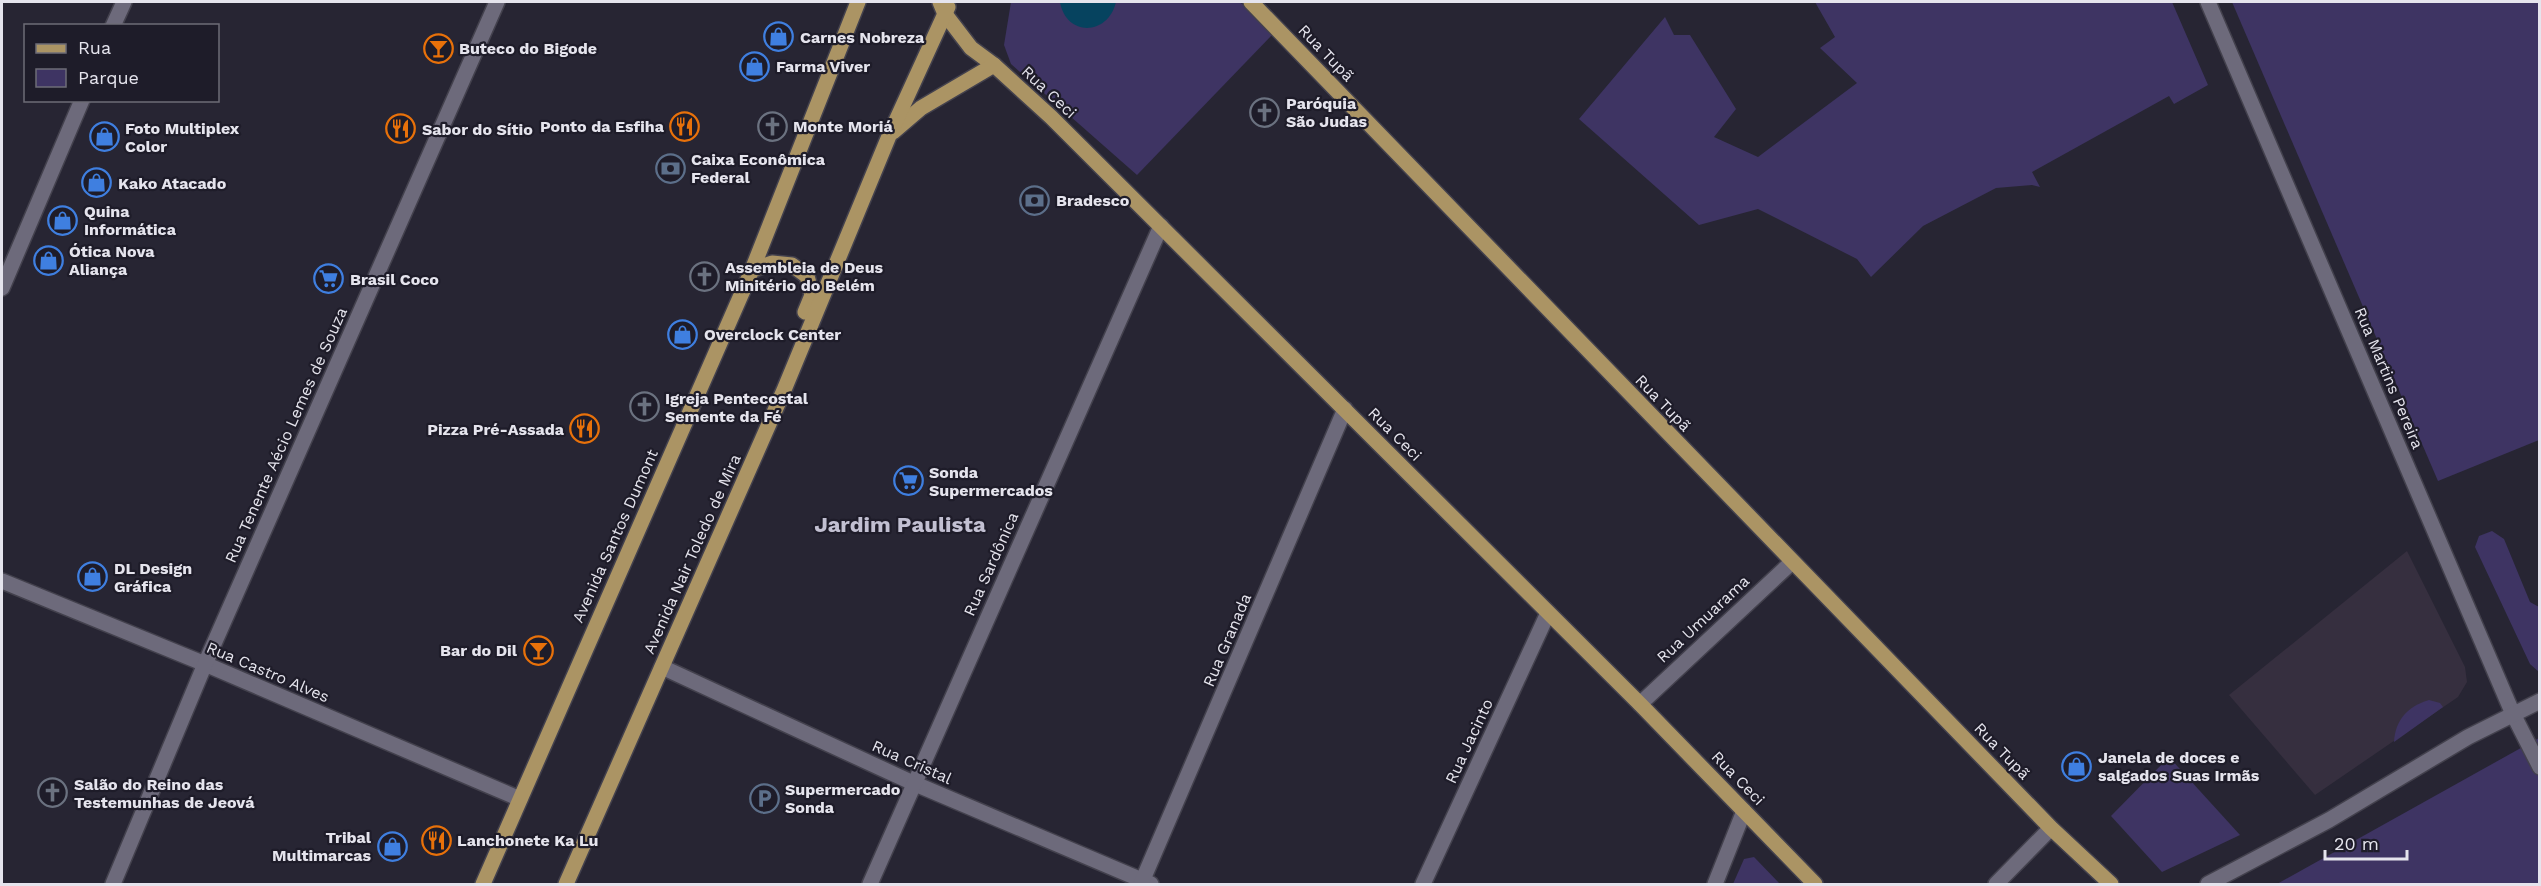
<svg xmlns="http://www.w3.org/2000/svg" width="2541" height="886" font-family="'Work Sans',sans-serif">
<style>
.medical{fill:#362f3f}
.green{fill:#3e3463}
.water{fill:#06435f}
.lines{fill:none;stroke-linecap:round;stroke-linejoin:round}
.minor-casing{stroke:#43414d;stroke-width:18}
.major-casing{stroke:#43414d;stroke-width:18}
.minor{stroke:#6d6a7b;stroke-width:15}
.major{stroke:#ab9464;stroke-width:15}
.labels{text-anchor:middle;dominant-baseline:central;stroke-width:4.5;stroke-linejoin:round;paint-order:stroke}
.poi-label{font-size:16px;font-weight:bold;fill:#e5e4ed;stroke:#1e1c29;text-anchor:start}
.street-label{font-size:16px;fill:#e5e4ed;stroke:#1e1c29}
.district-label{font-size:22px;font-weight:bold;fill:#c2c0d2;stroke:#1e1c29}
</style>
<rect width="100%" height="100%" fill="#272533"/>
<polygon class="medical" points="2407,551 2465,667 2467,682 2458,697 2315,795 2229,695"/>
<g class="green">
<polygon points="1011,2 1240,2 1273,34 1137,175 1011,64 1004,45"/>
<polygon points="1815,2 2172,2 2208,85 2174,104 2169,96 2032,172 2040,187 2032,185 1996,188 1923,226 1871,277 1857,259 1758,209 1699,225 1579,119 1665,17 1674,35 1690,35 1736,109 1714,137 1758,157 1857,83 1820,48 1835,37"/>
<polygon points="2232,2 2539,2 2539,440 2438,481"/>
<polygon points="2492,531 2504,539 2530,602 2539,607 2539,672 2530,664 2475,547 2479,536"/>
<path d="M2429,700L2440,703L2443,707L2394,742C2395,720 2408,706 2429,700Z"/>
<polygon points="2539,738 2539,884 2277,884 2528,744"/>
<polygon points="2169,757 2240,835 2162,872 2111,816"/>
<polygon points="1754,857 1780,884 1733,884 1744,859"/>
</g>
<path class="water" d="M1060,2H1116C1108,36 1066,37 1060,2Z"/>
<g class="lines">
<defs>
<g id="minor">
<polyline points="2208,2 2513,714 2540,767"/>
<polyline points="113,26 124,2"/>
<polyline points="2,288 82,100"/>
<polyline points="2,581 205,664 520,799"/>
<polyline points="662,667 913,783 1151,884"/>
<polyline points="1640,704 1792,562"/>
<polyline points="113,884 205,664 497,2"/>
<polyline points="870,884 1161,226"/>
<polyline points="1141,884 1345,409"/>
<polyline points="1423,884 1548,613"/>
<polyline points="1715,884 1744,811"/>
<polyline points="1996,884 2051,828"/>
<polyline points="2208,884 2329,820 2468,737 2540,701"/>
</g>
<g id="major">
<polyline points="940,2 945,14 971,48 994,65 1051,117 1640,704 1815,884"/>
<polyline points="1251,2 2051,828 2111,884"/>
<polyline points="893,132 921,108 994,65"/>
<polyline points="752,270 772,263 792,265 807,276 812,295 805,312"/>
<polyline points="483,884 752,270 858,2"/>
<polyline points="566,884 784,390 889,136 948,7"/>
</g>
</defs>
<use href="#minor" class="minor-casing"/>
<use href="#major" class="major-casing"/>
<use href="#minor" class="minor"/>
<use href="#major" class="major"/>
</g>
<defs>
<symbol id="shop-ring" viewBox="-11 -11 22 22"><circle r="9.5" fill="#1e1c29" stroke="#3f7fe0" stroke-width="1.5"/><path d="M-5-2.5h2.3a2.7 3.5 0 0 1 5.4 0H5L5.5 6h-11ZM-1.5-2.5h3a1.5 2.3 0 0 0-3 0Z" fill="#3f7fe0"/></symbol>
<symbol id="bar-ring" viewBox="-11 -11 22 22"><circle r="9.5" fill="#1e1c29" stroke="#e8710a" stroke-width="1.5"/><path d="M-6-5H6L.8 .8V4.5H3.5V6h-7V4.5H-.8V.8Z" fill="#e8710a"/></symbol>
<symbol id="church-ring" viewBox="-11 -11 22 22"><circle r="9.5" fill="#1e1c29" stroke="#6b7280" stroke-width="1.5"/><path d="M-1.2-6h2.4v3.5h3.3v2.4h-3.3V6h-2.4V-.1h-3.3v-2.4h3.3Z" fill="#6b7280"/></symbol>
<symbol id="restaurant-ring" viewBox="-11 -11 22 22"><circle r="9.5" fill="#1e1c29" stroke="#e8710a" stroke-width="1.5"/><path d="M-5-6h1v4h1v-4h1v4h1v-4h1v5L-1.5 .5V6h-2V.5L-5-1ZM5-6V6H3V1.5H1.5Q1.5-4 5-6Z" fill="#e8710a"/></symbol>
<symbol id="bank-ring" viewBox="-11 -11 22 22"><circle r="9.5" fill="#1e1c29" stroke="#5c6f8a" stroke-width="1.5"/><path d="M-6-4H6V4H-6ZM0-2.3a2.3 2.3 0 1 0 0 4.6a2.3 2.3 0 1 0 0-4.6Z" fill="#5c6f8a"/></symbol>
<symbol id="supermarket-ring" viewBox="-11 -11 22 22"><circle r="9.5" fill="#1e1c29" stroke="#3f7fe0" stroke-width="1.5"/><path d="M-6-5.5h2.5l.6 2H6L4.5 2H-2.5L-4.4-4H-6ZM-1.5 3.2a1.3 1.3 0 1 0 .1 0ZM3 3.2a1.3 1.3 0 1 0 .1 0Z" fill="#3f7fe0"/></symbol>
<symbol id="parking-ring" viewBox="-11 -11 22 22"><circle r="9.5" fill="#1e1c29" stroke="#5c6f8a" stroke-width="1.5"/><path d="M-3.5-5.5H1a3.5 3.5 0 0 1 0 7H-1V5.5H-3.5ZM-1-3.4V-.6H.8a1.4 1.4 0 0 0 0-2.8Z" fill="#5c6f8a"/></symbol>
</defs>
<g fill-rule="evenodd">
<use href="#shop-ring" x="762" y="20" width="33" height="33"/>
<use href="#bar-ring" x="422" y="32" width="33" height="33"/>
<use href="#shop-ring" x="738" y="50" width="33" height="33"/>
<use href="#church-ring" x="1248" y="96" width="33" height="33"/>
<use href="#restaurant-ring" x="668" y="110" width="33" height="33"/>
<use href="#church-ring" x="756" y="110" width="33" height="33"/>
<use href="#restaurant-ring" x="384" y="112" width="33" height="33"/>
<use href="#shop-ring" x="88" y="120" width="33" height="33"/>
<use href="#bank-ring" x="654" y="152" width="33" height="33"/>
<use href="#shop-ring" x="80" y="166" width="33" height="33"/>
<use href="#bank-ring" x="1018" y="184" width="33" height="33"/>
<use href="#shop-ring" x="46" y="204" width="33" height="33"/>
<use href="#shop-ring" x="32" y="244" width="33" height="33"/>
<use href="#church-ring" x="688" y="260" width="33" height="33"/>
<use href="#supermarket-ring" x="312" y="262" width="33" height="33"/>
<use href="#shop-ring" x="666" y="318" width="33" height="33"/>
<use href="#church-ring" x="628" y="390" width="33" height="33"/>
<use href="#restaurant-ring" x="568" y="412" width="33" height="33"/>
<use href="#supermarket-ring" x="892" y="464" width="33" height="33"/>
<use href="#shop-ring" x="76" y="560" width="33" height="33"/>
<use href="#bar-ring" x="522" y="634" width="33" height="33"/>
<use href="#shop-ring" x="2060" y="750" width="33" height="33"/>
<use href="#church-ring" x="36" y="776" width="33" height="33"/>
<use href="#parking-ring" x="748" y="782" width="33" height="33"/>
<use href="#restaurant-ring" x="420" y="824" width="33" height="33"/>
<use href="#shop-ring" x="376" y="830" width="33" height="33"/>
</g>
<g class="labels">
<g class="poi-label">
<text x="800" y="37">Carnes Nobreza</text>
<text x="459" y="48">Buteco do Bigode</text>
<text x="776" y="66">Farma Viver</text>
<text x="1286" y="103">Paróquia<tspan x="1286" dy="18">São Judas</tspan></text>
<text x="664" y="126" text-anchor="end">Ponto da Esfiha</text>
<text x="793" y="126">Monte Moriá</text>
<text x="125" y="128">Foto Multiplex<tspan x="125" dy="18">Color</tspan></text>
<text x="422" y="129">Sabor do Sítio</text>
<text x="691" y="159">Caixa Econômica<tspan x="691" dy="18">Federal</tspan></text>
<text x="118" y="183">Kako Atacado</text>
<text x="1056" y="200">Bradesco</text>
<text x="84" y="211">Quina<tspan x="84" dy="18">Informática</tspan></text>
<text x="69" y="251">Ótica Nova<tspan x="69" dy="18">Aliança</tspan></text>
<text x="725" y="267">Assembleia de Deus<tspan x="725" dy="18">Minitério do Belém</tspan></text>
<text x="350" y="279">Brasil Coco</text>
<text x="704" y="334">Overclock Center</text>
<text x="665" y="398">Igreja Pentecostal<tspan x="665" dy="18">Semente da Fé</tspan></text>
<text x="564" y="429" text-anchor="end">Pizza Pré-Assada</text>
<text x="929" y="472">Sonda<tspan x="929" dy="18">Supermercados</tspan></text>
<text x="114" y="568">DL Design<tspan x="114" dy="18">Gráfica</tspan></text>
<text x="517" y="650" text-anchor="end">Bar do Dil</text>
<text x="2098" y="757">Janela de doces e<tspan x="2098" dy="18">salgados Suas Irmãs</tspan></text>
<text x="74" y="784">Salão do Reino das<tspan x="74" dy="18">Testemunhas de Jeová</tspan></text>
<text x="785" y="789">Supermercado<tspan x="785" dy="18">Sonda</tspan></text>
<text x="371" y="837" text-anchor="end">Tribal<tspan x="371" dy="18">Multimarcas</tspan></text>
<text x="457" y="840">Lanchonete Ka Lu</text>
</g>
<g class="street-label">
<text transform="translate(1326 53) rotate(46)">Rua Tupã</text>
<text transform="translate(1049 92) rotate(43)">Rua Ceci</text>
<text transform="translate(2389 378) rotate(67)">Rua Martins Pereira</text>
<text transform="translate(1663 403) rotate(46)">Rua Tupã</text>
<text transform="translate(1395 434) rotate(45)">Rua Ceci</text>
<text transform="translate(286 435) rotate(-66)">Rua Tenente Aécio Lemes de Souza</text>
<text transform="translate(615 536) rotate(-66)">Avenida Santos Dumont</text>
<text transform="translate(692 554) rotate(-66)">Avenida Nair Toledo de Mira</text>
<text transform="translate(991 564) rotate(-66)">Rua Sardônica</text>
<text transform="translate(1703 619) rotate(-43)">Rua Umuarama</text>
<text transform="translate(1227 640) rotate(-67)">Rua Granada</text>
<text transform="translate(268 672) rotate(23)">Rua Castro Alves</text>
<text transform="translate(1469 741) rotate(-65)">Rua Jacinto</text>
<text transform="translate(2002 751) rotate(46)">Rua Tupã</text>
<text transform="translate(912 762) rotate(24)">Rua Cristal</text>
<text transform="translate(1738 778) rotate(46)">Rua Ceci</text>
</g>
<g class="district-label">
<text x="900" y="524">Jardim Paulista</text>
</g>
</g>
<rect width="2541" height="886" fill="none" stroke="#e5e4ed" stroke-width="6"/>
<rect x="24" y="24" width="195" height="78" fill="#1e1c29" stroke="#6e6c77" stroke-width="1.5"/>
<rect x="36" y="44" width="30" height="9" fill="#ab9464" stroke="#6e6c77" stroke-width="1.5"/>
<text x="78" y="54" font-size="18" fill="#e5e4ed">Rua</text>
<rect x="36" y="69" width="30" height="18" fill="#3e3463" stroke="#6e6c77" stroke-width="1.5"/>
<text x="78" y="84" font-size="18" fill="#e5e4ed">Parque</text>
<path d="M2325 850v9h82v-9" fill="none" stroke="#e5e4ed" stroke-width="3"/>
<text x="2334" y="850" font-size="18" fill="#e5e4ed" stroke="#1e1c29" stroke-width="4.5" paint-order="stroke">20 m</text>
</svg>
